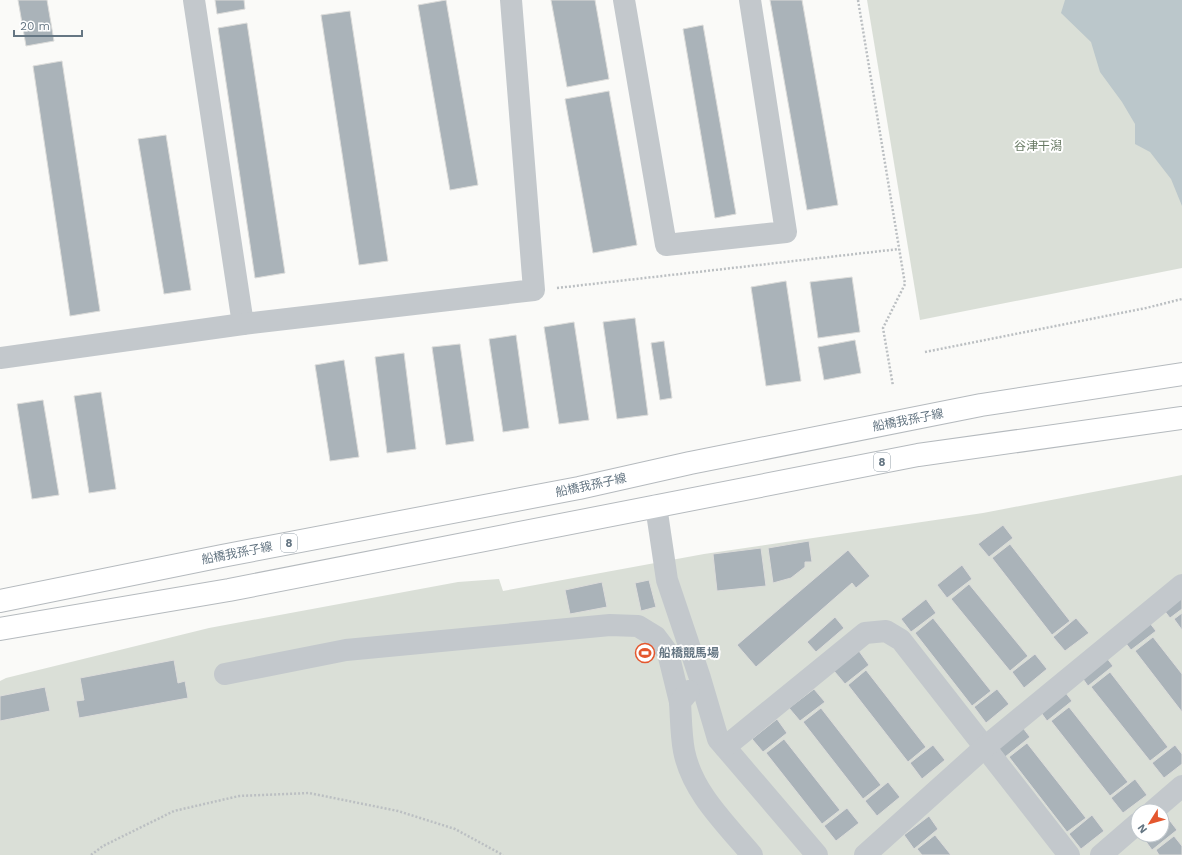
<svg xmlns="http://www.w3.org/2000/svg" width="1182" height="855" font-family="'Work Sans','Noto Sans JP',sans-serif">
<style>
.green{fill:#dadfd7;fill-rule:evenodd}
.water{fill:#bbc7cb}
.building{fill:#aab3b9;stroke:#dcdcda}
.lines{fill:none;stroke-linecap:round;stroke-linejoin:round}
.major-casing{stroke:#b5babe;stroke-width:24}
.path{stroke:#bbbfc2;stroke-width:2.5;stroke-dasharray:2 2;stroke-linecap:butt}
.minor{stroke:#c3c8cc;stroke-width:22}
.major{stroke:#fff;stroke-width:22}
.labels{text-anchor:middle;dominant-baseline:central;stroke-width:4;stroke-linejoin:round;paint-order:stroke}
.shield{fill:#fff;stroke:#939fa8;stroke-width:1}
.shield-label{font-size:11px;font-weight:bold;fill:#657683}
.park-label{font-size:12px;fill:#687a64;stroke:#fff}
.street-label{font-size:12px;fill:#657683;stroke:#fff}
.poi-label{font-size:12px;font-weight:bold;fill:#657683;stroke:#fff;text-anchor:start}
</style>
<rect width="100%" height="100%" fill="#fafaf8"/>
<g class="green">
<polygon points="867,0 1182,0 1182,268 920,320"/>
<path d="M1182,475V855H0V681L6,678L209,628L458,582L499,579L503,591L704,554L983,513ZM1138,811H1162V835H1138Z"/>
</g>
<polygon class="water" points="1065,0 1182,0 1182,206 1171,179 1150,152 1135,144 1135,124 1122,102 1100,72 1091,42 1061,13"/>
<g class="building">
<polygon points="18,0 47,0 54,41 26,46"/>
<polygon points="215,0 244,0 245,9 217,14"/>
<polygon points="446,0 478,185 450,190 418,5"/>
<polygon points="551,0 595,0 609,79 567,87"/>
<polygon points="770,0 802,0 838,205 807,210"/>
<polygon points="350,11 388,261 359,265 321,15"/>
<polygon points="247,23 285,273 255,278 218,28"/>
<polygon points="703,25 736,214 715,218 683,29"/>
<polygon points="62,61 100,311 70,316 33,66"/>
<polygon points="609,91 637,245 593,253 565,99"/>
<polygon points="166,135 191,290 164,294 138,139"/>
<polygon points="852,277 860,332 818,338 810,282"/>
<polygon points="786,281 801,381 766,386 751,287"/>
<polygon points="635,318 648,415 617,419 603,322"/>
<polygon points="574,322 589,420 559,424 544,327"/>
<polygon points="516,335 529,428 503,432 489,339"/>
<polygon points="855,340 861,373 824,380 818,347"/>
<polygon points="664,341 672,398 660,400 651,343"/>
<polygon points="460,344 474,441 446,445 432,347"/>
<polygon points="404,353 416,449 387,453 375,357"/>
<polygon points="344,360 359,457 330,461 315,365"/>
<polygon points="101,392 116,489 89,493 74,396"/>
<polygon points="43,400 59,495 32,499 17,404"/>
<polygon points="1003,525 1013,538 989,557 978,544"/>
<polygon points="809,541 812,562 805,562 805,567 791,578 773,583 768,548"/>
<polygon points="1010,544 1070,621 1052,635 992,558"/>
<polygon points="761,548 766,586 717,591 713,554"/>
<polygon points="848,550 870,576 856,588 852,583 756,667 737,645"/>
<polygon points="962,565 972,579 947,598 937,585"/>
<polygon points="649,580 656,607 641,611 635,583"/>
<polygon points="602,582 607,607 570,614 565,590"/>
<polygon points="969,584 1028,656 1010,671 951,599"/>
<polygon points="1182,588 1182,609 1170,618 1160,605"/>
<polygon points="926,599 936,613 911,632 901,619"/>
<polygon points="1182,613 1182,630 1174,619"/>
<polygon points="835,617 844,628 816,652 807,642"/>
<polygon points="933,618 991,691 972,706 915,633"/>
<polygon points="1076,618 1089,633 1065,651 1053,637"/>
<polygon points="1146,618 1156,631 1131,650 1121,637"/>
<polygon points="1153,637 1182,674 1182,712 1135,651"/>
<polygon points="859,651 869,665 845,684 834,671"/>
<polygon points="1103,653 1113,666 1088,686 1078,672"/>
<polygon points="1035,654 1047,669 1024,688 1012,672"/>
<polygon points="174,660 178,683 185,681 188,698 79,718 76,701 84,700 80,678"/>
<polygon points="866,670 926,747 908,762 848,685"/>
<polygon points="1110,672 1168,747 1150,761 1091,687"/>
<polygon points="45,687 50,711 0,721 0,696"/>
<polygon points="1062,688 1072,701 1047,721 1037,707"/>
<polygon points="814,689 825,702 800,721 789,708"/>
<polygon points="997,689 1009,704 986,723 974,707"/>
<polygon points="1069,707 1128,782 1110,796 1051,721"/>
<polygon points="821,708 881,785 863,799 803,722"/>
<polygon points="777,719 787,733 763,752 752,739"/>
<polygon points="1020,724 1030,737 1005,757 995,743"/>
<polygon points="784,739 840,810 822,824 766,753"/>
<polygon points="1027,743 1086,818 1067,832 1009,757"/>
<polygon points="933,745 945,760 922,779 910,763"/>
<polygon points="1175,745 1182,754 1182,764 1164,778 1152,763"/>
<polygon points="1135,779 1147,795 1123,813 1111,798"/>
<polygon points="888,782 900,797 877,816 865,801"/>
<polygon points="847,808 859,823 836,841 824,826"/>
<polygon points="1092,815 1104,831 1081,849 1069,834"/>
<polygon points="929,816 938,829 914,849 904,835"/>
<polygon points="1167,817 1177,830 1152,850 1142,836 1143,835 1162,835 1162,821"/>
<polygon points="935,835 951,855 922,855 917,849"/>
<polygon points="1174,836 1182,846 1182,855 1159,855 1156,850"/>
</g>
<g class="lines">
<defs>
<g id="major">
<polyline points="0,601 222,556 579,488 690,463 981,405 1182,374"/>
<polyline points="0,629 229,590 918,455 1182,418"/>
</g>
</defs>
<use href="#major" class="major-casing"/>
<g class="path">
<polyline points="858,0 905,284 883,328 893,386"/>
<polyline points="557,288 899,249"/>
<polyline points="925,352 1146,308 1182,299"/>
<polyline points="91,855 103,846 174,811 239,796 309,793 398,811 455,829 503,855"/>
</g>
<g class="minor">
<polyline points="194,0 243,324"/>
<polyline points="624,0 666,245 786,232 750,0"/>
<polyline points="0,358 243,324 534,290 511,0"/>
<polyline points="656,506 667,580 700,678 718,739 817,855"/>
<polyline points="225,674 346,650 610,625 638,626 656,637 668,653 680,702"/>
<path d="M689,691L680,702C681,718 681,735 684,751C692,792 726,824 752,855"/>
<polyline points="725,747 865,633 886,631 901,640 1069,855"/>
<polyline points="1153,811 1182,786"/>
<polyline points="865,855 985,747 1182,585"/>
<polyline points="1101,855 1138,823"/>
</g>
<use href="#major" class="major"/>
</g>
<defs>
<symbol id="stadium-ring" viewBox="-11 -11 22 22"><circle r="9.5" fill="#fff" stroke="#e4572e" stroke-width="1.5"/><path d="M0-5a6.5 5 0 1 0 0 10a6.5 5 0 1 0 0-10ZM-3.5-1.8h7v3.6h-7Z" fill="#e4572e"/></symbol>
</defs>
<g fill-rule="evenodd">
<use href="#stadium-ring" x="634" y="642" width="22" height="22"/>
</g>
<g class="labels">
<g class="shield">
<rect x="874" y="453" width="16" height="18" rx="3"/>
<rect x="281" y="534" width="16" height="18" rx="3"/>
</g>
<g class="shield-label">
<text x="882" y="462">8</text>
<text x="289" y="543">8</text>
</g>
<g class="park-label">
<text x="1038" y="146">谷津干潟</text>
</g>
<g class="street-label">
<text transform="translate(908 420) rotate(-11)">船橋我孫子線</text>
<text transform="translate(591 485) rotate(-12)">船橋我孫子線</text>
<text transform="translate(237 553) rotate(-11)">船橋我孫子線</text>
</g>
<g class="poi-label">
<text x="659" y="653">船橋競馬場</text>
</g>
</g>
<g transform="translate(1150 823) rotate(233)"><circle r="19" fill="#ffffff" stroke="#c1c8cd"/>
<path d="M0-3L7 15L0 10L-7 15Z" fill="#e4572e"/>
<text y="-6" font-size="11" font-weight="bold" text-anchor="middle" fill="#657683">N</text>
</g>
<path d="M14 30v6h68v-6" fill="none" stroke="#657683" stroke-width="2"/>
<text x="20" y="30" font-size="12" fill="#657683" stroke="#ffffff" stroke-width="3" paint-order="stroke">20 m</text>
</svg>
